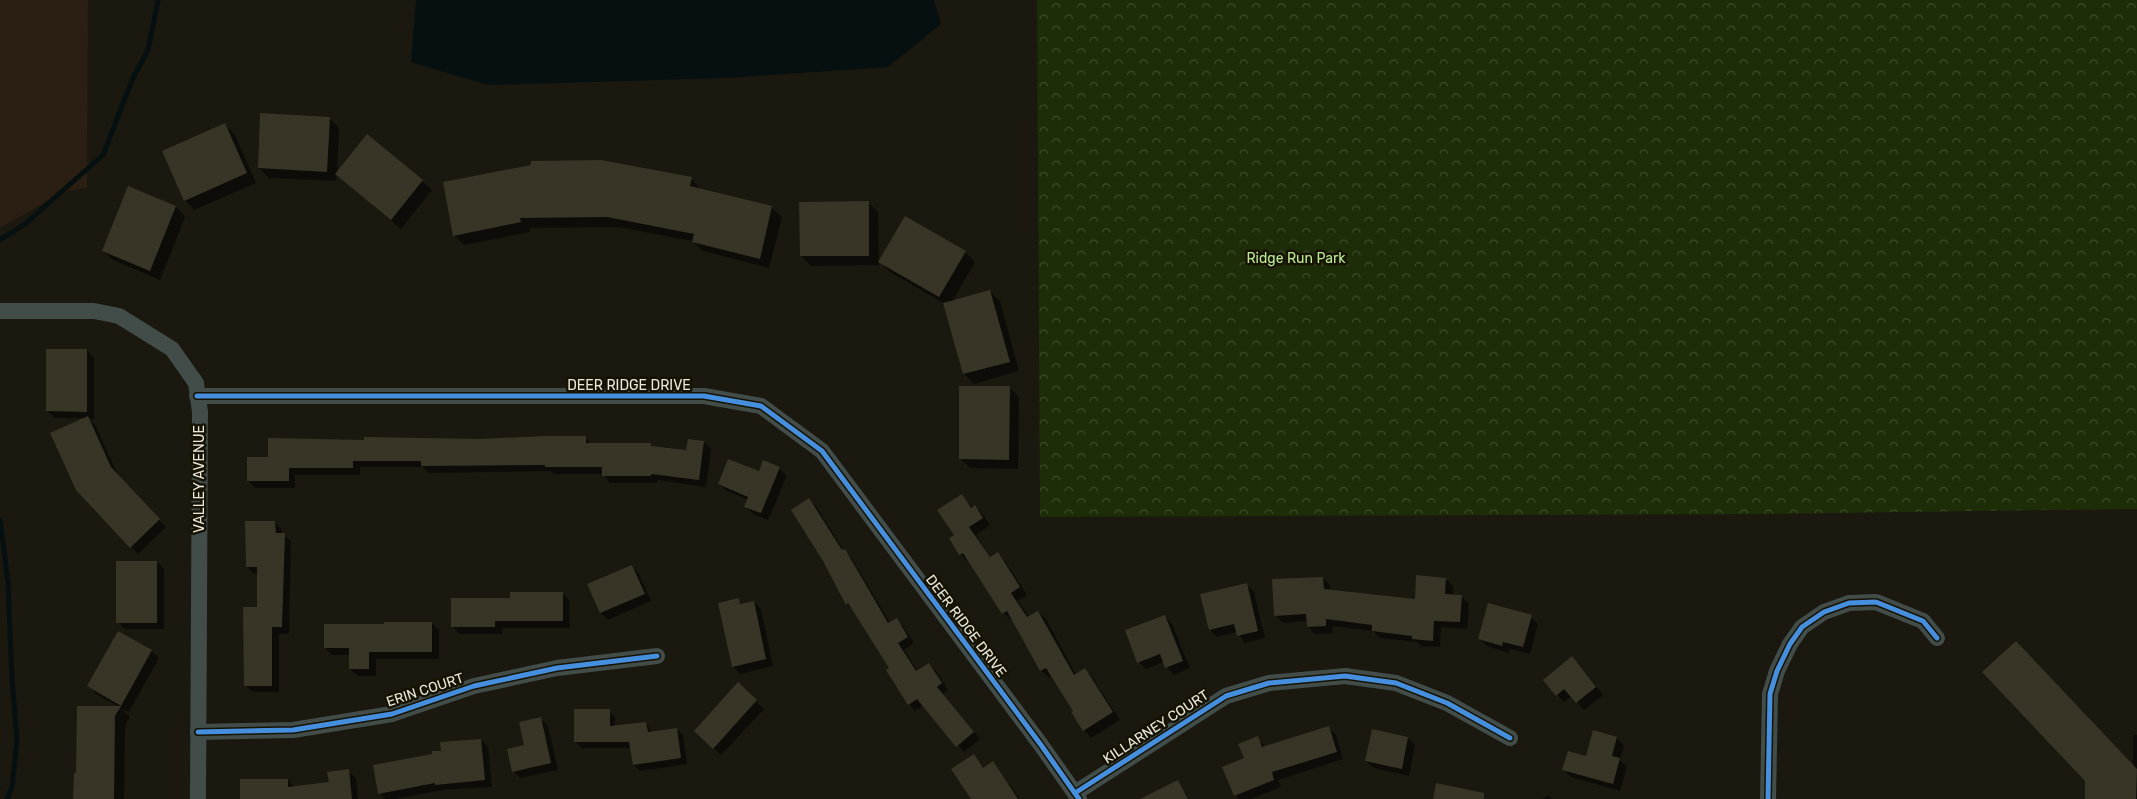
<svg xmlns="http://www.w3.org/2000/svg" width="2137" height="799" font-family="Rubik,sans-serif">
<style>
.commercial{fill:#2a1f12}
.park{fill:url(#park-crowns)}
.water{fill:#061010}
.shadow{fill:#0007}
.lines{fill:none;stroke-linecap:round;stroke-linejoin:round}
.stream{stroke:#061010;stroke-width:5}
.building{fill:#383527}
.street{stroke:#424d4a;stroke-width:16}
.cycleway-casing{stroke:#161303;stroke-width:8}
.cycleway{stroke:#468fdf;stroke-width:5}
.labels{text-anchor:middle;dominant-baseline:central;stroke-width:5;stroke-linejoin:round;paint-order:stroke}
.park-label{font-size:14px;fill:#bbeb93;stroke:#161303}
.street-label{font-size:14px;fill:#ebe9de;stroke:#161303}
</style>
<defs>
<pattern id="park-crowns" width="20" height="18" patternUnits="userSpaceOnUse" patternTransform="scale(1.25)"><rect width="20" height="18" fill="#1d2d08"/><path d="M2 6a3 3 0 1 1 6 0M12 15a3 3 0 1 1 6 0" fill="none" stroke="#3e4b2c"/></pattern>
</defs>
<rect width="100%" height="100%" fill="#1a180f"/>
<polygon class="commercial" points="0,0 88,0 87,188 63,192 0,228"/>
<polygon class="park" points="1037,0 2137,0 2137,509 1755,514 1040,517"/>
<polygon class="water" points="416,0 934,0 941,24 888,67 725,78 488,85 411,62"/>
<g class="shadow">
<polygon points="329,118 339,128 337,174 422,181 432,190 401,229 337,174 336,181 269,178 259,168"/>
<polygon points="225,125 235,135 256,183 194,210 185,200"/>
<polygon points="691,178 701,190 772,208 782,217 769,268 703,251 692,241 618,227 529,228 530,232 464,245 454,235 444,183"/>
<polygon points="868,202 878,212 879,265 811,266 801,256"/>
<polygon points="176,207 185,217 160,280 113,260 103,251"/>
<polygon points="965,252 975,262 952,302 990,291 1000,301 1019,371 974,384 964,374 945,304 890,272 880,262"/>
<polygon points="87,350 94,358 94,419 89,418 95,425 118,475 166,527 138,554 77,490 86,418 55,418 47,411"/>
<polygon points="1009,387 1019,397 1018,469 970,468 960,458"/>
<polygon points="585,438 592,444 650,444 653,447 687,452 704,442 711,449 706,487 657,480 657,483 610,483 603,474 554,474 551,471 429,473 423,467 360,467 360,475 295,475 295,488 255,488 248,480 269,458 366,441"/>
<polygon points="779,468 787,476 768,520 753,514 746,506 748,500 727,491 719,484"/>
<polygon points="962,495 973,509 975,507 983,514 990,525 976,535 991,558 997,554 1005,561 1027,595 1018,601 1029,617 1038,612 1046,619 1076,675 1085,670 1092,677 1120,720 1091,738 1084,730 1074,711 1052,676 1049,678 1041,670 1013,619 1011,620 1003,613 969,561 968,562 960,554 956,535"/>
<polygon points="809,500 816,506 844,551 851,557 890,623 896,619 903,626 914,643 904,650 918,672 929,664 936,671 948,690 942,694 980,739 964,752 924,705 915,711 909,704 887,671 891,669 853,610 847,604"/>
<polygon points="275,522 282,530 282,534 291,541 289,634 279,634 279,692 253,692 245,685 258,608 258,574 254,574 247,567"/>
<polygon points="157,562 164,569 164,629 125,629 118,622"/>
<polygon points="632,566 639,574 651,601 608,620 601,613"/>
<polygon points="1323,578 1330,585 1331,591 1416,600 1446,579 1453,586 1453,596 1461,596 1469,604 1467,629 1441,627 1440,647 1421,646 1417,642 1380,638 1373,631 1332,626 1333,633 1315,634 1308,627 1308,621 1283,623 1275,615"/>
<polygon points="1246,584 1254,592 1265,638 1245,643 1237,632 1217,637 1210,630"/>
<polygon points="562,593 569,600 570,628 502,628 502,634 460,634 453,627 511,599"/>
<polygon points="738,600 743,604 754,602 761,609 773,666 740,674 733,666"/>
<polygon points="1165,617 1172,624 1190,668 1174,675 1164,662 1146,669 1139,662"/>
<polygon points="1531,617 1538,624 1530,654 1510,649 1509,653 1487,646 1479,639"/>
<polygon points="432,623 439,630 439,659 376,659 376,676 358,676 350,669 350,655 332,655 325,648 325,625"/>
<polygon points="151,651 159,658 129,712 121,709 130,717 125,726 124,799 74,799 78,775 79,707 121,708 96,694 89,686"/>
<polygon points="1579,665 1603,695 1584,710 1572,696 1564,702 1557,695"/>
<polygon points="738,684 764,709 721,755 703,738"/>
<polygon points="609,711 615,717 615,727 646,723 652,732 676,729 683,735 687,764 640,771 634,765 631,748 581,748 575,741"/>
<polygon points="541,719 548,726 558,770 520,778 513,771"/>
<polygon points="1328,728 1336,735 1343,759 1278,780 1281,787 1251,799 1239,799 1235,795 1245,759 1257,738 1266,747"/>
<polygon points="1594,732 1617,738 1624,746 1620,760 1627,767 1620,791 1571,777 1564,770 1587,757"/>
<polygon points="2133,735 2137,735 2137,799 2086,799 2133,766"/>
<polygon points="1408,738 1415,745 1409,776 1374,768 1366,761"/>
<polygon points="481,740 488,747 492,787 442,790 396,799 385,799 380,793 434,755"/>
<polygon points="974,756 984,769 993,763 1020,799 972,799"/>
<polygon points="348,771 356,778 358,799 242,799 288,780 295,788 330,783"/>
<polygon points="1178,781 1189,799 1142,799"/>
<polygon points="1548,795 1552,799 1543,799"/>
</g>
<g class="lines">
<g class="stream">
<polyline points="0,240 25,224 103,155 133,78 148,50 158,0"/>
<polyline points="0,520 8,582 12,679 17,740 12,787 7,799"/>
</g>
</g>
<g class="building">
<polygon points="260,113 330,117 327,172 258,168"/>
<polygon points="225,123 247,173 184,201 162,151"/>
<polygon points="367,134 423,180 391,220 335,174"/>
<polygon points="601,160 692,177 690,186 772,206 760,259 692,242 694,234 607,217 520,218 521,222 453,236 443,182 531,165 531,161"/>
<polygon points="128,186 176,206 150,271 102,251"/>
<polygon points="869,201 869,256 800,256 799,202"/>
<polygon points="905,216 966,251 939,297 878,262"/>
<polygon points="990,290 1010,362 963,374 943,303"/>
<polygon points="46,349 87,349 87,412 46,411"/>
<polygon points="959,386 1010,386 1009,460 959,459"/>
<polygon points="88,416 111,467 160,519 130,548 76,490 50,433"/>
<polygon points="545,436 586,436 586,443 651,443 651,446 686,450 688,439 704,441 699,480 651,474 651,476 602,476 602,467 545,467 545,465 421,466 421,461 353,461 353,468 289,468 289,481 247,481 247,457 268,457 268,438 364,440 364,437 480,439"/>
<polygon points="728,459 759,471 763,460 780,467 761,513 744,507 748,497 718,484"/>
<polygon points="962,494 971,508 975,505 983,518 969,527 990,557 998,552 1020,587 1011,593 1027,617 1038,611 1074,675 1085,668 1113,712 1083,731 1071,712 1073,711 1046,668 1040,671 1007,611 1002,614 963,553 959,555 949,538 954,535 937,510"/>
<polygon points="809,498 842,550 845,549 888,623 897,618 908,637 898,643 916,671 929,663 942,683 937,687 974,732 956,747 917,699 908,705 886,670 889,668 848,603 846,605 823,561 791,510"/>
<polygon points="245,521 275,521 276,533 285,533 282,627 272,627 272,686 244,686 243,607 257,607 257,567 246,567"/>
<rect x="116" y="561" width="41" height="62"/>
<polygon points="632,565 645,594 600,613 587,584"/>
<polygon points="1416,575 1446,578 1445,594 1462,595 1460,622 1434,621 1433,641 1412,639 1412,636 1372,631 1372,625 1326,619 1326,626 1307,627 1306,614 1274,616 1272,579 1323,577 1324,589 1415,599"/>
<polygon points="1247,583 1258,631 1237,636 1234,624 1209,630 1200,594"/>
<polygon points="510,592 563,592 563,621 495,621 495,627 451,627 451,598 510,598"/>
<polygon points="739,598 740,604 754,601 766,659 732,667 718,603"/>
<polygon points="1488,603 1532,615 1523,647 1503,642 1502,646 1478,639"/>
<polygon points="1165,615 1183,661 1165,668 1160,654 1137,663 1125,630"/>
<polygon points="384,622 432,622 432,652 369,652 369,669 349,669 349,648 324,648 324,624 384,624"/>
<polygon points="118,631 152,650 121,706 87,686"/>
<polygon points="2016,641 2137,769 2136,799 2085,799 2085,781 1982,672"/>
<polygon points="1572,656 1596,687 1576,703 1564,689 1556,696 1543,680"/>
<polygon points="738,682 757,700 713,749 694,731"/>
<polygon points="77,706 121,706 115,716 114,799 73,799 74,773 76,773"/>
<polygon points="574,709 610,709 610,726 646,722 648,732 677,728 681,758 633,765 629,742 574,742"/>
<polygon points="541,717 551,763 512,772 507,749 524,745 519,722"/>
<polygon points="1329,726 1337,752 1272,772 1274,780 1234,796 1222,767 1244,758 1238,744 1258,736 1262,747"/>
<polygon points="1372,729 1408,737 1402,769 1365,761"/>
<polygon points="1593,730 1617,737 1612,756 1620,758 1613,784 1562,770 1568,751 1586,756"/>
<polygon points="481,739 485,780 435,785 435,783 378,794 373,765 432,754 432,751 441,751 440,742"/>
<polygon points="974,754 983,768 993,761 1018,799 971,799 951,769"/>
<polygon points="349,769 352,799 240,799 240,779 288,779 288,787 329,782 327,772"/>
<polygon points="1178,780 1188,799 1140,799"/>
<polygon points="1436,783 1484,793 1484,799 1433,799"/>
</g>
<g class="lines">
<g class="street">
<polyline points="0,311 94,311 119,316 172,349 196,383 200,412 198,799"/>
<polyline points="197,396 704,396 761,406 822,451 1041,745 1079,799"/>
<polyline points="198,732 293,730 392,714 474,686 557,668 657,656"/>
<polyline points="1075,793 1226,696 1269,683 1345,676 1396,683 1447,703 1510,738"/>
<polyline points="1768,799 1770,694 1777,671 1790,644 1802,627 1824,612 1849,603 1876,602 1923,621 1937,638"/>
</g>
<defs>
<g id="cycleway">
<polyline points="197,396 704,396 761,406 822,451 1041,745 1079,799"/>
<polyline points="198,732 293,730 392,714 474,686 557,668 657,656"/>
<polyline points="1075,793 1226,696 1269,683 1345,676 1396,683 1447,703 1510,738"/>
<polyline points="1768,799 1770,694 1777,671 1790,644 1802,627 1824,612 1849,603 1876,602 1923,621 1937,638"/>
</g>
</defs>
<use href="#cycleway" class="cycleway-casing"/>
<use href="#cycleway" class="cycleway"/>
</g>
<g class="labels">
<g class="park-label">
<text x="1296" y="258">Ridge Run Park</text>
</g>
<g class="street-label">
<text x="629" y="385">DEER RIDGE DRIVE</text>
<text transform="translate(199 479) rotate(-90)">VALLEY AVENUE</text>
<text transform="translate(966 626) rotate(53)">DEER RIDGE DRIVE</text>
<text transform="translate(425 690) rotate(-18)">ERIN COURT</text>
<text transform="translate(1156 727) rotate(-33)">KILLARNEY COURT</text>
</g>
</g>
</svg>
